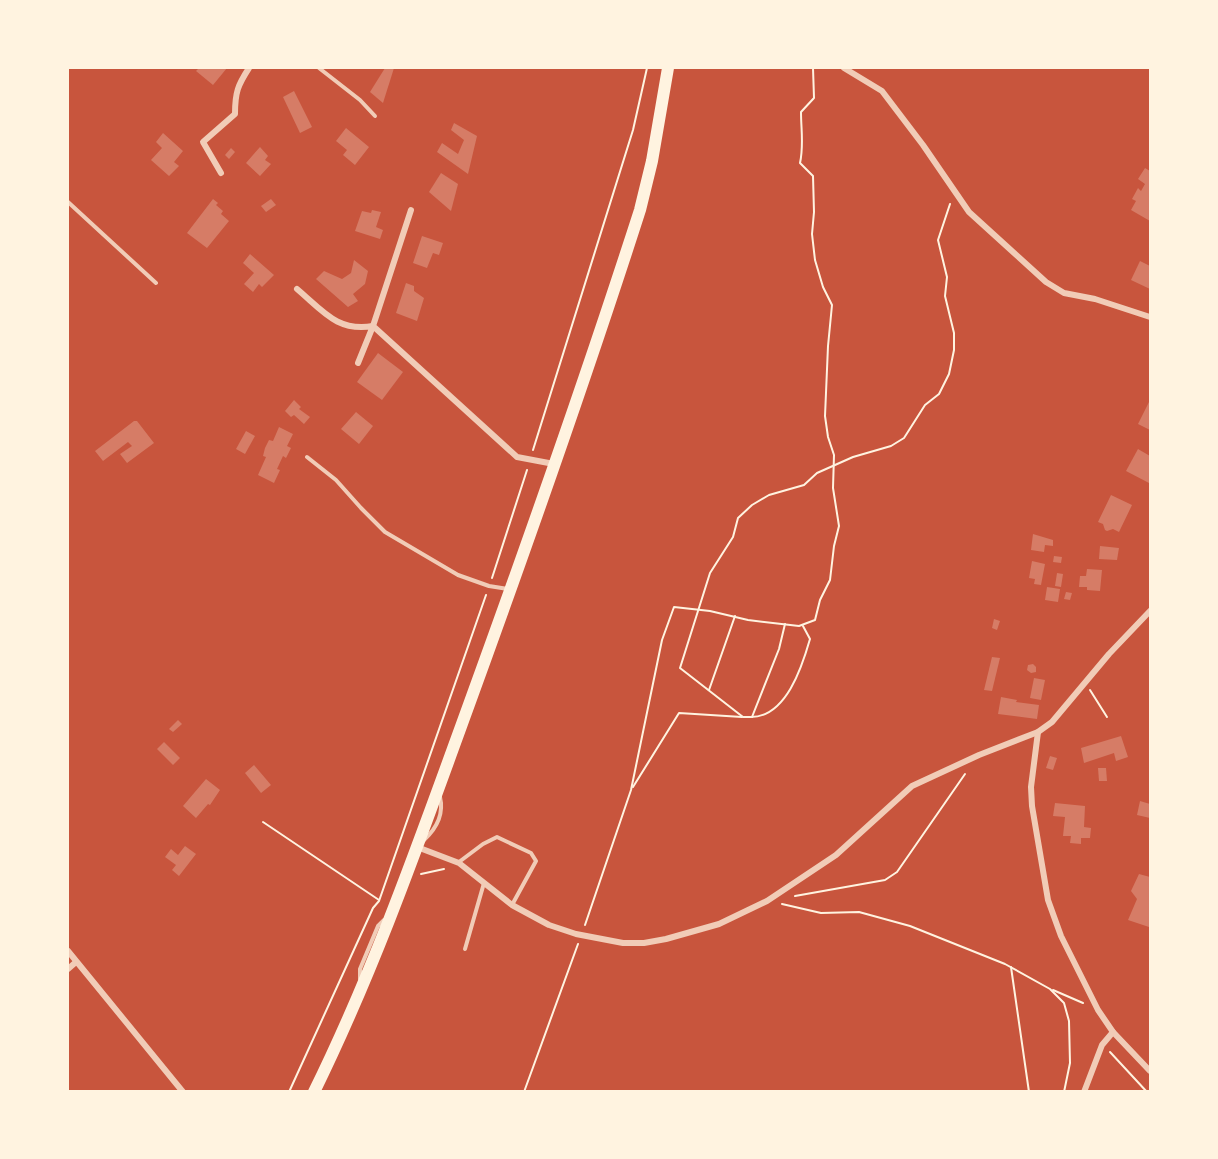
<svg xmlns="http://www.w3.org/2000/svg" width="1218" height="1159" font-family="Arial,sans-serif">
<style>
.building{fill:#d67c66}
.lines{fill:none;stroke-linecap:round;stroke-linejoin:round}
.path{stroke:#fff3e0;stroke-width:2}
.service{stroke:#f1ccb7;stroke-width:4}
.minor{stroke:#f1ccb7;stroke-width:6}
.secondary{stroke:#fff3e0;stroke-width:12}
</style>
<rect width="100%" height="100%" fill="#c8553d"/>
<g class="building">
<polygon points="199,68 227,68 213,85 196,71"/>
<polygon points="385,68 394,68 383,103 370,92"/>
<polygon points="294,91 312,127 300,133 283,97"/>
<polygon points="454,123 477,136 468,174 437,152 442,143 458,154 464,140 451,130"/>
<polygon points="346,128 369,147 355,165 343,155 347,150 336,141"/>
<polygon points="163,133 183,151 174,162 179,166 169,176 151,160 162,148 156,142"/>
<polygon points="260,147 268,156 265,160 271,164 260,176 246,163"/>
<polygon points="231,148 235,152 229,159 225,155"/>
<polygon points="1145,168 1150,171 1150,221 1131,210 1136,201 1132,199 1138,188 1141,191 1145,184 1138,179"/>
<polygon points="441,173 458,184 451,211 429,192"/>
<polygon points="213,199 218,203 216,205 223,211 221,214 229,221 207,248 187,233"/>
<polygon points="271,199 276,205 266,212 261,206"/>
<polygon points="372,210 381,212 376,227 383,230 380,239 355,231 362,211 371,213"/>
<polygon points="422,236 443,243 439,255 433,253 427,268 413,263"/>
<polygon points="250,254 274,275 262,287 259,284 253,292 244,284 254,273 243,263"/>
<polygon points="354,260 368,271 365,284 353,294 358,301 348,307 316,279 324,271 342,279 351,273"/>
<polygon points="1140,261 1150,266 1150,289 1131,280"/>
<polygon points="406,283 414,286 414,291 424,298 417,321 396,313"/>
<polygon points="378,353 403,372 382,400 357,382"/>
<polygon points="294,400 301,407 299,409 310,417 304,424 294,415 291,417 285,411"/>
<polygon points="1150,400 1150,430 1138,424"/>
<polygon points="356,412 373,426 359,444 341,429"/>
<polygon points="134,421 137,421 154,443 127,463 120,454 132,446 128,442 103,461 95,451"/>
<polygon points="279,427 293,434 287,446 291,448 286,458 283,456 277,469 280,470 274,483 258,475 266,457 263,456 265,448 269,440 273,441"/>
<polygon points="246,431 255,436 245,454 236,449"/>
<polygon points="1138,449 1150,456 1149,483 1126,471"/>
<polygon points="1111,495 1132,505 1119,532 1113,529 1107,531 1105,530 1103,524 1098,522"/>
<polygon points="1033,534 1053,540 1053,546 1045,545 1044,552 1031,550"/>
<polygon points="1100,546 1119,548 1117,560 1099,559"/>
<polygon points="1054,556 1062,557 1061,563 1053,562"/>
<polygon points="1032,561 1045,564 1041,585 1034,584 1035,579 1029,578"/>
<polygon points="1087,569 1102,570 1100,591 1087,590 1087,587 1079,587 1080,576 1086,576"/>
<polygon points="1057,573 1063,574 1061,587 1055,586"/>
<polygon points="1047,587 1060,589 1058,602 1045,600"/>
<polygon points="1066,592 1072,593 1070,600 1064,599"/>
<polygon points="994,619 1000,621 997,630 992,628"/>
<polygon points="992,657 1000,658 992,691 984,690"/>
<polygon points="1033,664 1036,667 1036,672 1031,673 1027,670 1028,665"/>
<polygon points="1034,678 1045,680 1041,700 1030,698"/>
<polygon points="1001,697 1017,700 1016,702 1039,705 1037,719 998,714"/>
<polygon points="178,720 182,724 173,732 169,729"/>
<polygon points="1121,736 1128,757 1116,761 1114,753 1084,763 1081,748"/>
<polygon points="164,742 180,758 173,765 157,749"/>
<polygon points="1050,756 1057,758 1053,770 1046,768"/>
<polygon points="254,765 271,785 261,793 245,773"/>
<polygon points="1098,768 1106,768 1107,781 1099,781"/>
<polygon points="206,779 220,790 210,805 208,804 196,818 183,806"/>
<polygon points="1140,801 1150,804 1150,818 1137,815"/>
<polygon points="1055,803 1085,806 1084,827 1091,828 1090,838 1081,838 1081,844 1070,843 1071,836 1063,836 1065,817 1053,816"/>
<polygon points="185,846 196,854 179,876 172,870 176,865 165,857 171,849 178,855"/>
<polygon points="1139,874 1150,877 1150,921 1149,927 1128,920 1137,899 1131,891"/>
</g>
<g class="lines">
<g class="path">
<polyline points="533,450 633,130 647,68"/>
<polyline points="492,578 527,470"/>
<polyline points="709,690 735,616"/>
<polyline points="1090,690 1107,717"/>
<path d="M751,717C786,717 802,667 810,639L803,626"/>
<polyline points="752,717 743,717 680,668 710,573 733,537 738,518 752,505 769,495 804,485 817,473 853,457 891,446 904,438 925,405 939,394 949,374 954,350 954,333 945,296 947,277 938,240 950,204"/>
<polyline points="752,717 779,649 785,624"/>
<polyline points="633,787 679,713 742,717"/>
<polyline points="263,822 379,900"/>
<polyline points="421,874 444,869"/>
<polyline points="795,896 885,880 897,872 965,774"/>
<polyline points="782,904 821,913 859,912 910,926 1005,964 1050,989 1064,1003 1069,1021 1070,1063 1064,1092"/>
<path d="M585,925L631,790L662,640L674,607L710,611L748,620L799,626L815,620L820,600L830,580L834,546L839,526L833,488L834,455L828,437L825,416L828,346L832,305L823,287L815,260L812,234L814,212L813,176L800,163C804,145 801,130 801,112L814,98L813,68"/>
<polyline points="1011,967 1029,1092"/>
<polyline points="1053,990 1083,1003"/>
<polyline points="1110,1052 1147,1092"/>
<polyline points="289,1092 373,908 379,901 486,595"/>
<polyline points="524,1092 578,944"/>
</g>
<g class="service">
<polyline points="319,68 360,100 375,116"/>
<polyline points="68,202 156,283"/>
<polyline points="307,457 336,480 361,508 385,532 458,575 489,586 508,589"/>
<path d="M424,840C437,828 444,814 440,797"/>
<polyline points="459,862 483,844 497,837 531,853 536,861 512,905"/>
<polyline points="465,949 484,883"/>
<polyline points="360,979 360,969 378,926 384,920"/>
</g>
<g class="minor">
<polyline points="844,68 882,91 923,145 969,212 1046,282 1064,293 1095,299 1150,317"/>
<path d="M221,173L203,142L235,114C235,92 238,85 249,68"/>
<polyline points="411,210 373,326 517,457 554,464"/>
<path d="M297,289C323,311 337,332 373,326L358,363"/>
<polyline points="1038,732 1031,787 1032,806 1048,900 1061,936 1098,1010 1113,1032 1150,1071"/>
<polyline points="417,847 459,863 512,905 549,925 576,934 623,943 644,943 666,939 719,924 767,901 836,855 912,786 979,755 1038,732 1052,722 1109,654 1150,611"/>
<polyline points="68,951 183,1092"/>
<polyline points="68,969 76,962"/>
<polyline points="1084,1092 1102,1045 1113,1032"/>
</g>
<path class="secondary" d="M314,1092C375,968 420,839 467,710C527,545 586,378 640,210L652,161L668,68"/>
</g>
<rect width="1218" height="1159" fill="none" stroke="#fff3e0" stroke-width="138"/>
</svg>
